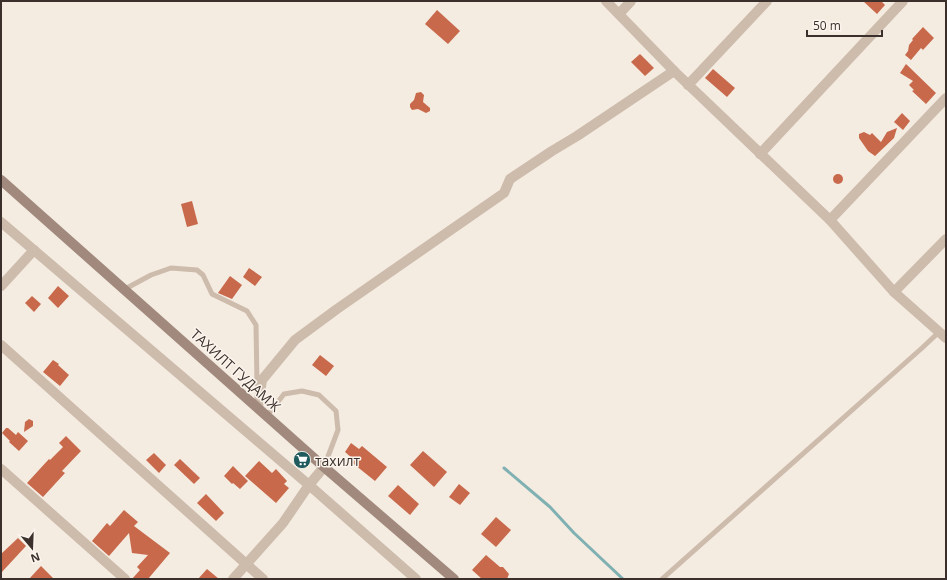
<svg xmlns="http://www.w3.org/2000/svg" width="947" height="580" font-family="'Open Sans',sans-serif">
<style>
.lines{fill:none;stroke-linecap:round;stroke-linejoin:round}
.stream{stroke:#7fb0b2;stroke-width:3}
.building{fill:#c8694b}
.service{stroke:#cdbbac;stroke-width:5}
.minor{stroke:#cdbbac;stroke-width:10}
.secondary{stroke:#a18a7d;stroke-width:10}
.labels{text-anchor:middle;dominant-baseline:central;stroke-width:3;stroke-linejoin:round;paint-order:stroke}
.street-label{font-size:14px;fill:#3b302b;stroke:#fbf5ee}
.poi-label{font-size:14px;fill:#3b302b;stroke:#fbf5ee;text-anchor:start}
</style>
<rect width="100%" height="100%" fill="#f4ebe1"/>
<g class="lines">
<polyline class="stream" points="504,468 550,507 574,533 623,579"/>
</g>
<g class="building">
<polygon points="863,1 881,1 885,5 877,14"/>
<polygon points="437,10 460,31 448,44 425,24"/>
<polygon points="923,27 934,38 923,50 921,48 911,60 905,55 908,51 909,45 913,40 912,39"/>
<polygon points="640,54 654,68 645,76 631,62"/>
<polygon points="906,64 936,93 926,104 912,91 914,90 909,85 913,81 900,73"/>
<polygon points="713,69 735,88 727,97 705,78"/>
<polygon points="421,92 424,95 423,102 430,108 430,111 426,113 418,109 412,110 410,107 410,104 414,100 416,93"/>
<polygon points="902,113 910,121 903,130 894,122"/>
<polygon points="897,128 894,138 875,156 868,151 859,138 859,134 864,132 870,135 872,133 881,142 887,132"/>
<circle cx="838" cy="179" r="5"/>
<polygon points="192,201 198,224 187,227 181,204"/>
<polygon points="249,268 262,277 255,286 243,277"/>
<polygon points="230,276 242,285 232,299 218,293"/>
<polygon points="58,286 69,296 58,308 48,298"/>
<polygon points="32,296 41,304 34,312 25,303"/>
<polygon points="320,355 334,366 326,376 312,365"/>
<polygon points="53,360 59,364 58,365 69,375 60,386 43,372"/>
<polygon points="29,419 33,421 33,426 24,432 25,422"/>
<polygon points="6,428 8,428 16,435 18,432 28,441 19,451 9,442 10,441 2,433"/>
<polygon points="66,436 81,451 62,471 65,473 43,497 27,483 49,459 50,460 63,447 59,443"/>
<polygon points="351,443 359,449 362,446 387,467 375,481 350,461 352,458 345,452"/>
<polygon points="423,451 447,472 434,487 410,465"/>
<polygon points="154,453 166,465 159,473 146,460"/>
<polygon points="180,459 200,478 194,484 174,465"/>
<polygon points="259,461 272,473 276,469 287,481 284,484 289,488 276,503 245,476"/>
<polygon points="233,466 248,481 240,489 233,483 232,484 224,476"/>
<polygon points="459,484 470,493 460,505 449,497"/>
<polygon points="398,485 419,504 410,515 388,496"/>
<polygon points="206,494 224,513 216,521 197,503"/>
<polygon points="124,510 138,522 134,526 170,553 148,579 132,579 140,570 137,567 148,555 132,553 129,533 109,556 92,541 107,523 110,526"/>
<polygon points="496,517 511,530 496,547 481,534"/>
<polygon points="18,538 26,546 1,573 1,554"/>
<polygon points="486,555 500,567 503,567 509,574 507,579 482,579 472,570"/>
<polygon points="41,566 54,579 29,579"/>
<polygon points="207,569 219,579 198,579"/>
</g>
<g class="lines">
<g class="service">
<polyline points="125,289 151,275 171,268 197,270 203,275 212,294 247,311 256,325 257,384"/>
<polyline points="267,416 284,394 302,391 319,395 336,411 338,430 324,467"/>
<polyline points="662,579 922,348 939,332"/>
</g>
<g class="minor">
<polyline points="606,1 674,71 830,220 894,292 946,338"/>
<polyline points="619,14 631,1"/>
<polyline points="688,85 767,1"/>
<polyline points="760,154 903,1"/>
<polyline points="830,220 946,98"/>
<polyline points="1,222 309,485 416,579"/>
<polyline points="1,286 34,250"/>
<polyline points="894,292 946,239"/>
<polyline points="1,345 263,579"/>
<polyline points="258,407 262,380 295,340 337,309 504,193 510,179 552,151 577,136 674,71"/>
<polyline points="1,469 125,579"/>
<polyline points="233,579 283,523 309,485 324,467"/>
</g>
<polyline class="secondary" points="1,180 324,467 454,579"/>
</g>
<defs>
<symbol id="supermarket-disc" viewBox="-11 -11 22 22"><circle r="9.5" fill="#1f5a5e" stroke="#fbf5ee"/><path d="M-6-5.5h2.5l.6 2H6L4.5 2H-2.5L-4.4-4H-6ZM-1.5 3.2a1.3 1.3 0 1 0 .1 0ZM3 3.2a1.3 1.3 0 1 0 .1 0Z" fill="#fff"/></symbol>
</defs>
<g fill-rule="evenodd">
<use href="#supermarket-disc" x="292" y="450" width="20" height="20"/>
</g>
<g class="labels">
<g class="street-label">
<text transform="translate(236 370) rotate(42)">ТАХИЛТ ГУДАМЖ</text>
</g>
<g class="poi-label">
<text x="315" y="460">тахилт</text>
</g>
</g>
<rect width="947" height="580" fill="none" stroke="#3b302b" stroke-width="4"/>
<g transform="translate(32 548) rotate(161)" stroke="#fbf5ee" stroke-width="3" paint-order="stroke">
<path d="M0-3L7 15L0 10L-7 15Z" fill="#3b302b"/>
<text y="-6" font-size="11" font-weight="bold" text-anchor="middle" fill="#3b302b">N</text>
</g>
<path d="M807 30v6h75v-6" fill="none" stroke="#3b302b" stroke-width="2"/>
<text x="813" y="30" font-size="12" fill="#3b302b" stroke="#fbf5ee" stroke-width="3" paint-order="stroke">50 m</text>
</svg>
